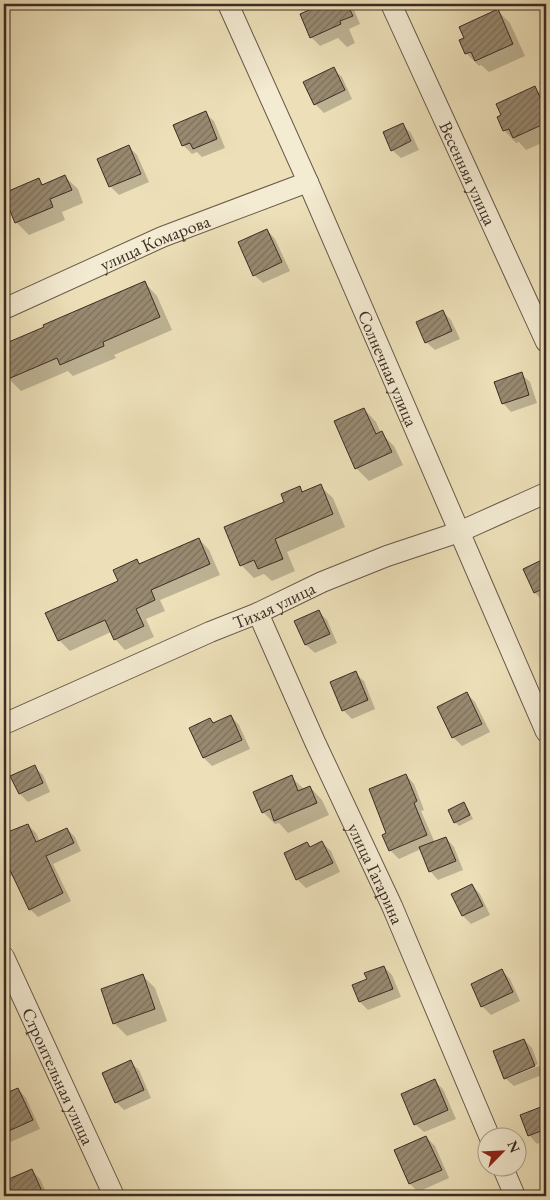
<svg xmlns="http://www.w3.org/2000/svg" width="550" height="1200" font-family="'EB Garamond',serif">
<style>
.shadow{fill:#0003}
.building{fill:url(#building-hatch);stroke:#3c2c24}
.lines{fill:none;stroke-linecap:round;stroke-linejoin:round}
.minor-casing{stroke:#685949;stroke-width:22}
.minor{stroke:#f3ebd2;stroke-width:20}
.labels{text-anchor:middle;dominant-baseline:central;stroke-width:4;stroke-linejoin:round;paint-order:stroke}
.street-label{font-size:18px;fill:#3c2c24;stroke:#f3ebd2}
</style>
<defs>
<pattern id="building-hatch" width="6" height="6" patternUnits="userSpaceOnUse" patternTransform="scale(1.25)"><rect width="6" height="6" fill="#988a71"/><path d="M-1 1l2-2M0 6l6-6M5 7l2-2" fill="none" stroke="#7d715d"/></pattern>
</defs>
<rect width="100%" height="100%" fill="#ede0b9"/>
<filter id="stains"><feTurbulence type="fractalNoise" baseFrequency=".004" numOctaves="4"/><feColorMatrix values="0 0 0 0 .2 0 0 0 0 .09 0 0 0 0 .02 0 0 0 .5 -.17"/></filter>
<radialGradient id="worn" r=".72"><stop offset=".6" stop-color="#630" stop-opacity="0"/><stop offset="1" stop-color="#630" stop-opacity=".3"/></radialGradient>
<g class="shadow">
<polygon points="320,4 350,4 352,5 360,24 349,29 355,43 347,47 338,38 320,46 312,38 301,15 321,6"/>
<polygon points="498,11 510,23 525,56 489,72 481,65 479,66 466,53 465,39"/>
<polygon points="333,69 342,77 352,99 324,113 315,104"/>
<polygon points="535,88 546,99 546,141 526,150 519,142 516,143 504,130"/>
<polygon points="205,113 214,121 225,148 202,157 197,152 192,154 183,145"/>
<polygon points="402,125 411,133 419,150 401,158 392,150"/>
<polygon points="129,147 137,155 149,182 119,195 110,186"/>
<polygon points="65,177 78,189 83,203 62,212 65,220 29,235 16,222 38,180 44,185"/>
<polygon points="267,230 275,239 290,271 263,283 254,275"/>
<polygon points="145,283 157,296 172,330 114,355 116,358 73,376 68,371 21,391 9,379 4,368 4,346"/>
<polygon points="442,311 451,320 460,339 435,350 426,342"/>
<polygon points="521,374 530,382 537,403 511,412 503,403"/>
<polygon points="364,409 376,422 381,433 394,446 403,465 369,481 356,468"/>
<polygon points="320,486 333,498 345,527 287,552 295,571 272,581 264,574 254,578 241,565 285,503 299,488 304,492"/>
<polygon points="199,539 209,550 220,575 160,600 165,611 146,619 154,637 125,650 115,639 111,632 70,651 59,640 120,582 137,561 140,564"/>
<polygon points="546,559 546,599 543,601 535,593 524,569"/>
<polygon points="318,611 327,620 337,643 315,653 306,645 295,621"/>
<polygon points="355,673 364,681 375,709 352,719 343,710"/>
<polygon points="467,694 475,702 490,732 462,746 453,737"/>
<polygon points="231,716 239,725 250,749 212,766 204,758 210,719 214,724"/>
<polygon points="34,767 43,775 50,792 28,802 20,794"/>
<polygon points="406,775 414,784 424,810 421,811 435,843 446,838 454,847 463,870 438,880 430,871 421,849 399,859 390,850 387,834"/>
<polygon points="291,777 304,789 310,787 322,800 329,815 288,833 279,823 275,824 263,812"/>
<polygon points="463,803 467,807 473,819 459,826 455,822"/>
<polygon points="28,825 36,833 40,842 67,829 75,837 81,851 53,864 71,901 38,917 30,909 14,875 6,878 4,876 4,844 10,841"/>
<polygon points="322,843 331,851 340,872 306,888 297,879 307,844 311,848"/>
<polygon points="472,885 480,894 490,915 471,924 463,916 453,894"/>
<polygon points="384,967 392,975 401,997 368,1010 360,1002 368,980"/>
<polygon points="502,971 510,979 520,1001 491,1015 482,1006"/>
<polygon points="143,976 155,988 167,1021 127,1036 114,1023"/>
<polygon points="524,1040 532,1048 538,1064 508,1076 508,1078 539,1066 542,1075 514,1086 505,1078"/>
<polygon points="130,1062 139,1070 151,1098 124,1110 116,1102"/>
<polygon points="434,1081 443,1089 456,1119 424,1132 415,1124"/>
<polygon points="18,1089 26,1098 40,1129 8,1143 4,1139 4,1095"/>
<polygon points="546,1106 546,1140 537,1144 529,1135 521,1116"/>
<polygon points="426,1137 435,1146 449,1178 418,1192 410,1184 395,1151"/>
<polygon points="31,1170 40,1179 48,1196 8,1196 4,1186 4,1183"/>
</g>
<g class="building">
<polygon points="323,4 347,4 353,16 340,21 341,24 310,38 300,14"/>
<polygon points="498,9 513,44 475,61 471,52 465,54 459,40 464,38 459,27"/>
<polygon points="334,67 345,90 314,105 303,82"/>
<polygon points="535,86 546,111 546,123 513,138 509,129 503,131 497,117 501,115 496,104"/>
<polygon points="206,111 217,139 193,149 190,143 182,146 173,125"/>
<polygon points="403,123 411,141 391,151 383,132"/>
<polygon points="129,145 141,174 109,187 97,159"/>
<polygon points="65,175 72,190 50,199 53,207 15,223 4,196 4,193 39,178 42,185"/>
<polygon points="267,229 282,262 253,276 238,242"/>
<polygon points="145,281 160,317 103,342 104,346 60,365 57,358 8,379 4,371 4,344 44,327 43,325"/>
<polygon points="443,310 452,331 425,343 416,322"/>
<polygon points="522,372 529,395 502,404 494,382"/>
<polygon points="364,408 376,434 382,431 392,452 355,469 334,421"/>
<polygon points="321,484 333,514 275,539 283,559 258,569 254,560 240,566 224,527 284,502 281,494 300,486 302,492"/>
<polygon points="199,538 210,564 151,590 155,600 136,609 144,626 114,640 105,620 58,641 45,613 118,581 113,570 137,559 139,564"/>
<polygon points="546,558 546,587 534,593 523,569"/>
<polygon points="319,610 330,634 305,645 294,621"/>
<polygon points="356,671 368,700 342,711 330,682"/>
<polygon points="467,692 482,724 452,738 437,707"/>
<polygon points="231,715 242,740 203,758 189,728 210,718 213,723"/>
<polygon points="35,765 43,783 19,794 10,776"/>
<polygon points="406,774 417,801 414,803 427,835 389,851 382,835 386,833 369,789"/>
<polygon points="292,775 298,791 310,786 317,803 274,821 270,809 262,813 253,792"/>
<polygon points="464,802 470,815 454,823 448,810"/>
<polygon points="28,824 36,842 67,828 74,843 46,856 63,893 29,910 8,866 4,868 4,842 8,840 5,833"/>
<polygon points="446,837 456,861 429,872 419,847"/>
<polygon points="322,841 333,863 296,880 284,853 307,842 310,847"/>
<polygon points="472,884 483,906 462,916 451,894"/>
<polygon points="384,966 393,989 359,1002 352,985 367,979 364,973"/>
<polygon points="502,969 513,992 481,1007 471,984"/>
<polygon points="143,974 155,1009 113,1024 101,989"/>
<polygon points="524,1039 535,1066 504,1079 493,1051"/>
<polygon points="131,1060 144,1090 115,1103 102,1073"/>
<polygon points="435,1079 448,1110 414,1125 401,1094"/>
<polygon points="18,1088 33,1120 4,1133 4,1094"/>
<polygon points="546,1105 546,1129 528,1136 520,1115"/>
<polygon points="426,1136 442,1170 409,1184 394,1150"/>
<polygon points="32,1169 44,1196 7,1196 4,1189 4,1181"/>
</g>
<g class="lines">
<defs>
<g id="minor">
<path id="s1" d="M228,4L308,182L546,732"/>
<path id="s2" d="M391,4L546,342"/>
<path id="s3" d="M4,309L162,237L308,182"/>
<path id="s4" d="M258,613L315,742L392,906L490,1138"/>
<path id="s5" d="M4,724L210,632L258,613L322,582L387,556L459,532L546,493"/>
<path id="s6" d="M4,957L114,1196"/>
<polyline points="503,1168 515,1196"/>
</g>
</defs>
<use href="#minor" class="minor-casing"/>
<use href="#minor" class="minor"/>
</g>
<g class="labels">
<g class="street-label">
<text stroke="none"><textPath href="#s2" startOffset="186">Весенняя улица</textPath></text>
<text stroke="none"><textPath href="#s3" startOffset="165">улица Комарова</textPath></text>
<text stroke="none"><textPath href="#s1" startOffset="398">Солнечная улица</textPath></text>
<text stroke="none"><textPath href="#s5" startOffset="295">Тихая улица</textPath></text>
<text stroke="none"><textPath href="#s4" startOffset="286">улица Гагарина</textPath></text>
<text stroke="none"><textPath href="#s6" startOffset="131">Строительная улица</textPath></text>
</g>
</g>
<rect width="550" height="1200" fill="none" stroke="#ede0b9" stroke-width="20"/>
<rect x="5" y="5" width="540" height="1190" fill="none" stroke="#3c2c24" stroke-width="2.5"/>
<rect x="10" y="10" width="530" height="1180" fill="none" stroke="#3c2c24"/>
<g transform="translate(502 1152) rotate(66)"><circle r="24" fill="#f3ebd2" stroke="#aa9f8c"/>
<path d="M0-4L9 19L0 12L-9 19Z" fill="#8f2418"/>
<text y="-8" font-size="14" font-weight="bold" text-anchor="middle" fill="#3c2c24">N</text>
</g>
<rect width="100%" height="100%" filter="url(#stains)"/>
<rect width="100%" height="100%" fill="url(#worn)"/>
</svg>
